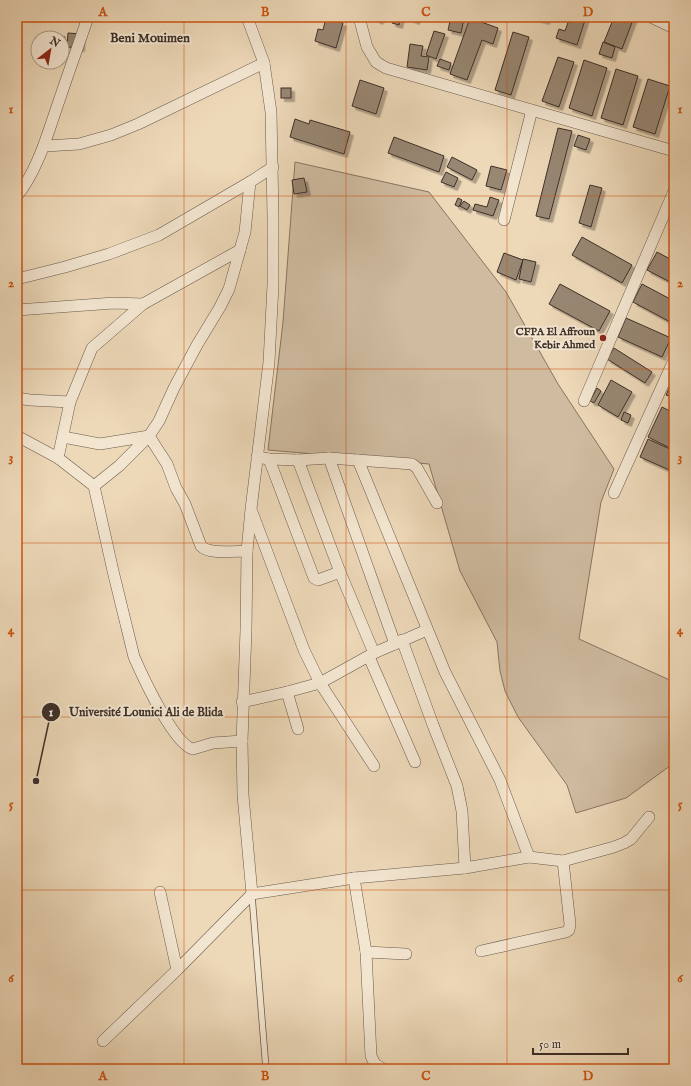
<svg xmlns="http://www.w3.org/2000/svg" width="691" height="1086" font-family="'IM FELL English',serif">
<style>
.green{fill:#cfbba0;stroke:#867564}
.building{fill:#988773;stroke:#3c2f28;filter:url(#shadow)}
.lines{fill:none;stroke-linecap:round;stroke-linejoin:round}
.lane-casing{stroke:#68594c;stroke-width:7}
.street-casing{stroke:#68594c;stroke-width:12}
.lane{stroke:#f3e6d1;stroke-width:5.5}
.street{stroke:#f3e6d1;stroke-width:11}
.grid{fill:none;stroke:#ce5310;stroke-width:1;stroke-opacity:0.55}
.poi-dot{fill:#8f2418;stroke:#f3e6d1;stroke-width:1.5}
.labels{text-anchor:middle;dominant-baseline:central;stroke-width:4;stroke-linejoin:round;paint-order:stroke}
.poi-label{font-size:11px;font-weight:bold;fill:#3c2f28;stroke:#f3e6d1;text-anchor:end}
.quarter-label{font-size:13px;font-weight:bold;fill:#3c2f28;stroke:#f3e6d1}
.leader{fill:none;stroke:#3c2f28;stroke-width:1.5}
.callout-dot{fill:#3c2f28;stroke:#f3e6d1;stroke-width:1.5}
.mark-label{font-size:12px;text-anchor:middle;font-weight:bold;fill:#fff}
.callout-label{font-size:12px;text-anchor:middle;font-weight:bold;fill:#3c2f28;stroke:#f3e6d1;stroke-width:4;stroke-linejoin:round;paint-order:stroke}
.neatline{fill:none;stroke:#ce5310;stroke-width:1.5}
.grid-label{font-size:13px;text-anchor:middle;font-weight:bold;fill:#ce5310}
</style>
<defs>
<filter id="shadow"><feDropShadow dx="3.5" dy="3.5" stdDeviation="0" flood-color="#0004"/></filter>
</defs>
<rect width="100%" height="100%" fill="#edd8b8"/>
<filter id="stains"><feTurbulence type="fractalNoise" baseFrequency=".005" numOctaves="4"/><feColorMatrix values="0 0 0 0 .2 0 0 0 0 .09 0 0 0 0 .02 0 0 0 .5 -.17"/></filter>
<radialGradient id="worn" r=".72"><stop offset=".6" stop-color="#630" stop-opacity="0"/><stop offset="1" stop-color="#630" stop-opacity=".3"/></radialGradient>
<polygon class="green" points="295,162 429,192 506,292 558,384 614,469 601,502 579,639 674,682 674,763 626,798 576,813 567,785 518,717 505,691 500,671 497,642 460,571 429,464 268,450 283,322"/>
<g class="building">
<polygon points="372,17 382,17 379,21"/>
<polygon points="394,17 401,17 399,25 392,23"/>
<polygon points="405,17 417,17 416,21"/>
<polygon points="451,17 464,18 461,33 448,30"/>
<polygon points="531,17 547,17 546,21"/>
<polygon points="570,17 586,17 577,45 556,38 559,29 565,31"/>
<polygon points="614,17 634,17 622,49 604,42"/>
<polygon points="326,18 343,23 336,48 315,41 318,29 323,30"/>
<polygon points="470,18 498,28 493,44 482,40 467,80 450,74"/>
<polygon points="434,31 445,34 436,59 426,55"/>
<polygon points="513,32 529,37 511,95 495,90"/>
<polygon points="68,33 82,34 81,48 67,47"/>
<polygon points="54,34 65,37 62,52 62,38 53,38"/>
<polygon points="603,42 615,47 612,58 599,54"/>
<polygon points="410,44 423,46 421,56 429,57 427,70 407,67"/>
<polygon points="558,57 574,62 559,107 542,101"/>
<polygon points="440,59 451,63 449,70 437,66"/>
<polygon points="584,60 607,68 592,116 569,108"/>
<polygon points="616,69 638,76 623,125 601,118"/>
<polygon points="648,79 670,86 655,134 633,127"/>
<polygon points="360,80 384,88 376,114 352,106"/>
<rect x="281" y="88" width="10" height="10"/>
<polygon points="295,119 309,124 310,120 350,132 344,154 290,137"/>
<polygon points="558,128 572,131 549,219 536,216"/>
<polygon points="578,135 590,139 586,150 574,146"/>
<polygon points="394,137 444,156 439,172 388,153"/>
<polygon points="452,157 477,170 472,180 447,167"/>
<polygon points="491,166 507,170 501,190 486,186"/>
<polygon points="446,172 458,178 454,187 441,182"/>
<polygon points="304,178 307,192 294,194 292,180"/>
<polygon points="590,185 602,188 591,227 579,223"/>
<polygon points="490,197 499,200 493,216 473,210 475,204 487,207"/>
<polygon points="458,198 462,200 459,207 455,205"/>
<polygon points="464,201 470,205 467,210 460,206"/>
<polygon points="582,237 632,265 622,283 572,255"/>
<polygon points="657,252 674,261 674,284 647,270"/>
<polygon points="504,253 523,260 516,280 497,272"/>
<polygon points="523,259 536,262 531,282 519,279"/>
<polygon points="560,284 610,311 599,331 549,304"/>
<polygon points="642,284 674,301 674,324 633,302"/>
<polygon points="626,318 671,338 662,357 618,337"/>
<polygon points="614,348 652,372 645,383 607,359"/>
<polygon points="674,377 674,398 666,395"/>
<polygon points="611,380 632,392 618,417 598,405"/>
<polygon points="597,388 601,391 594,403 590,401"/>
<polygon points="662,407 674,413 674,450 648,437"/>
<polygon points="624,412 631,415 628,423 621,420"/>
<polygon points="648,439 674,451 674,472 640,457"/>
</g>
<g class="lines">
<defs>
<polyline id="lane" points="252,896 266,1069"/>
<g id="street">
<polyline points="247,17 264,63 271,112 273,216 273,285 269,362 251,509 247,551 246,630 242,741 243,795 252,894"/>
<polyline points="359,17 367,47 376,62 386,68 674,151"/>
<polyline points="651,17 674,28"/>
<polyline points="45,146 79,144 111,135 138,124 264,63"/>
<path d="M17,196C39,168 48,132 60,98C69,71 79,44 88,17"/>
<polyline points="504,220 532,110"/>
<polyline points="17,279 65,267 109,254 159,235 250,182 273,167"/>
<polyline points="17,310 114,303 143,304"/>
<polyline points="17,398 30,400 70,402"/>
<polyline points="584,401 674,191"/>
<polyline points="17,436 58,458 94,486 119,466 149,436 159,421 174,388 197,345 220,307 229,289 245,232 250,182"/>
<path d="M63,437L100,444L149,436L167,464L176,488L185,504L201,546C209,555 235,551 247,551"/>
<polyline points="257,457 269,459 298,460 329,458 412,464 417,468 437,503"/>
<polyline points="58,458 70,402 92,348 143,304 240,250"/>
<polyline points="329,458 395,644"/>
<polyline points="269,459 314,578 318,580 340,572"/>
<polyline points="298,460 340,572 374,653"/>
<path d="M94,486L113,571L134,657C142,675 174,745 193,749L213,743L242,741"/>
<polyline points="614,493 674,360"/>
<polyline points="252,512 304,650 320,683 374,766"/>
<polyline points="402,640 433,725 457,786 462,811 465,868"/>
<polyline points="369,657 415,762"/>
<polyline points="287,692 298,729"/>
<polyline points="242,702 287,692 320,683 374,653 427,630"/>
<polyline points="529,857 563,861 614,847 624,843 631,839 649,817"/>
<polyline points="354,878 366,952 371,1056 375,1064 383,1069"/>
<polyline points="160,892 177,970"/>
<polyline points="481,951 566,932 569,930 570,924 563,861"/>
<polyline points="366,952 406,954"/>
<polyline points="103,1041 177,970 252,894 354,878 465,868 529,857 500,780 445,672 358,460"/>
</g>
</defs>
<use href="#lane" class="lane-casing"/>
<use href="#street" class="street-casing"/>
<use href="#lane" class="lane"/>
<use href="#street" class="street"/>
</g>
<path class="grid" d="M184,17V1069M346,17V1069M507,17V1069M17,196H674M17,369H674M17,543H674M17,717H674M17,890H674"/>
<circle class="poi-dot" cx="603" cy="338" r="4"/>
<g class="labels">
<g class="poi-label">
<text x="595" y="332">CFPA El Affroun<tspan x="595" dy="13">Kebir Ahmed</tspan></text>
</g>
<g class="quarter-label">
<text x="150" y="38">Beni Mouimen</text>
</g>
</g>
<path class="leader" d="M36 781L51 712"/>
<g class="callout-dot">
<circle cx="36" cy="781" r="4"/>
<circle cx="51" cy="712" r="10"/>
</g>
<g class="mark-label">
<text x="51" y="716">1</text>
</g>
<g class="callout-label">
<text x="146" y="716">Université Lounici Ali de Blida</text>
</g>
<rect width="691" height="1086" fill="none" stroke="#edd8b8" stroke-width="44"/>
<g transform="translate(50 50) rotate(31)"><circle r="19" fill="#f3e6d1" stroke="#aa9d8d"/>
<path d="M0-3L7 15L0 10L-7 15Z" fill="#8f2418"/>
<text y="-6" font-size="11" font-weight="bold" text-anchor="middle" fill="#3c2f28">N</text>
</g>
<path d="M533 1048v6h95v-6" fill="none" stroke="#3c2f28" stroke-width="2"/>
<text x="539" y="1048" font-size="12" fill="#3c2f28" stroke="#f3e6d1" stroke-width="3" paint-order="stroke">50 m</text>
<rect x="22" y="22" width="647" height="1042" class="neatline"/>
<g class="grid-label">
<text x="103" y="16">A</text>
<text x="265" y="16">B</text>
<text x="426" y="16">C</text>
<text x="588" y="16">D</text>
<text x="11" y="113">1</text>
<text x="680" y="113">1</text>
<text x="11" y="287">2</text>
<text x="680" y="287">2</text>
<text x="11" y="461">3</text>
<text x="680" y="461">3</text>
<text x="11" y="634">4</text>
<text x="680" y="634">4</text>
<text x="11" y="808">5</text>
<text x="680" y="808">5</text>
<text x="11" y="982">6</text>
<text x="680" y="982">6</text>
<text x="103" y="1080">A</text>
<text x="265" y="1080">B</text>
<text x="426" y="1080">C</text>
<text x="588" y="1080">D</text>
</g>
<rect width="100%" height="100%" filter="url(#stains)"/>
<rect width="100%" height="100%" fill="url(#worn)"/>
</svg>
